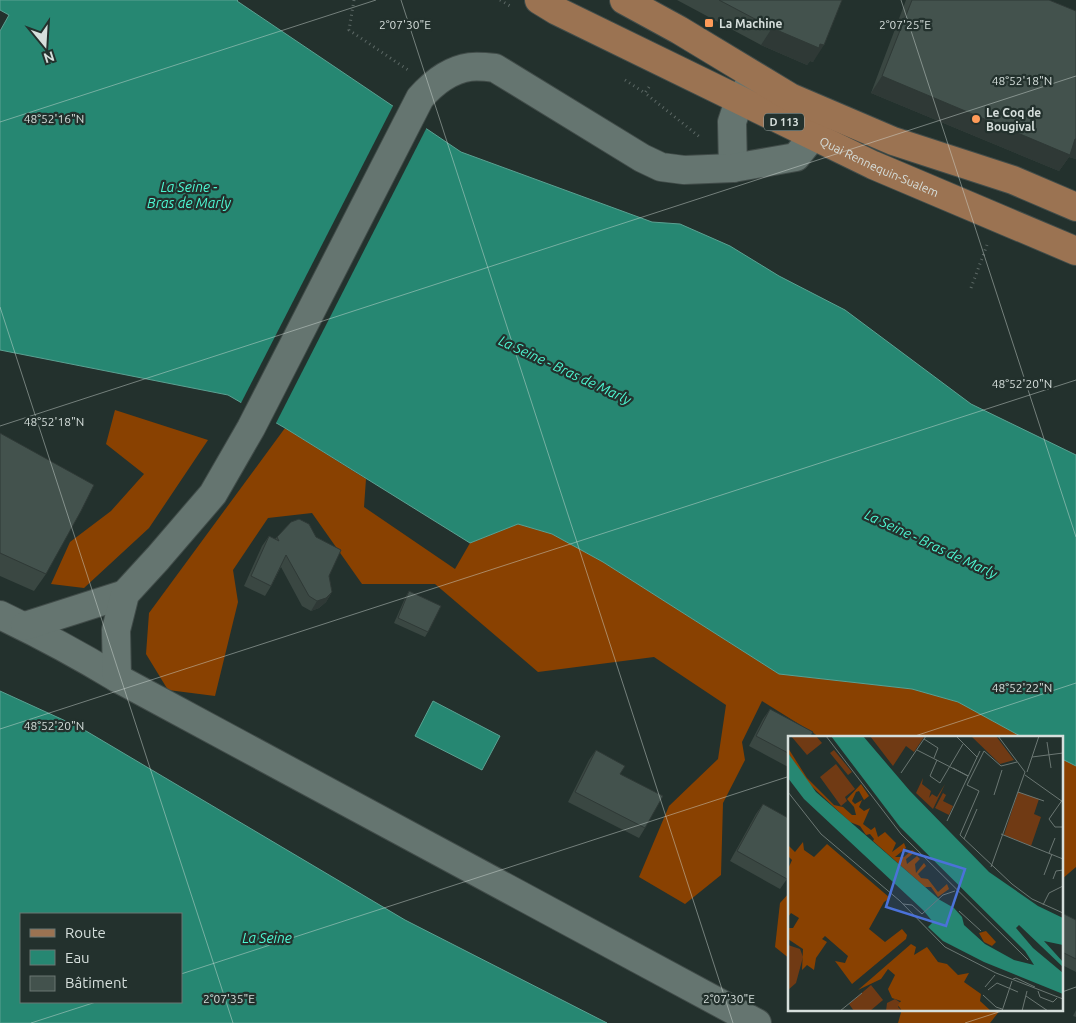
<svg xmlns="http://www.w3.org/2000/svg" width="1076" height="1023" font-family="Ubuntu,sans-serif">
<style>
.forest{fill:#894101}
.water{fill:#268772;stroke:#5ba192;fill-rule:evenodd}
.pier{fill:#23312d}
.lines{fill:none;stroke-linecap:round;stroke-linejoin:round}
.minor-casing{stroke:#414c49;stroke-width:30}
.primary-casing{stroke:#414c49;stroke-width:30}
.path{stroke:#5c6865;stroke-width:3;stroke-dasharray:1 4;stroke-linecap:butt}
.minor{stroke:#657570;stroke-width:28}
.primary{stroke:#9b7352;stroke-width:28}
.wall{fill:#3a4742}
.shaded-wall{fill:#2f3936}
.building{fill:#43524d;stroke:#2f3936}
.ticks{fill:none;stroke:#d6dfdc;stroke-width:1;stroke-opacity:0.45}
.poi-dot{fill:#ff9b59;stroke:#23312d;stroke-width:2}
.labels{text-anchor:middle;dominant-baseline:central;stroke-width:4.5;stroke-linejoin:round;paint-order:stroke}
.shield{fill:#23312d;stroke:#a0aba8;stroke-width:1}
.shield-label{font-size:11px;font-weight:bold;fill:#d6dfdc}
.poi-label{font-size:12px;font-weight:bold;fill:#d6dfdc;stroke:#23312d;text-anchor:start}
.street-label{font-size:12px;fill:#d6dfdc;stroke:#23312d}
.water-label{font-size:14px;font-style:italic;fill:#4df8d3;stroke:#23312d}
.inset-road{fill:none;stroke:#6b7773;stroke-width:1}
.view{fill:#4b72d9;fill-opacity:0.15;stroke:#4b72d9;stroke-width:2.5}
.inset-edge{fill:none;stroke:#d6dfdc;stroke-width:2.5}
.ticks-label{font-size:12px;text-anchor:middle;fill:#d6dfdc;stroke:#23312d;stroke-width:4.5;stroke-linejoin:round;paint-order:stroke}
</style>
<rect width="100%" height="100%" fill="#23312d"/>
<g class="forest">
<polygon points="115,410 208,440 149,528 84,588 51,584 70,542 111,511 144,474 106,444"/>
<polygon points="285,428 366,479 364,507 455,569 470,543 518,524 552,534 603,562 779,674 912,689 958,702 1022,737 818,737 818,736 762,701 742,742 745,760 723,803 721,875 685,904 639,877 669,806 718,759 726,705 654,657 538,672 435,584 362,584 312,513 268,518 233,570 238,602 215,696 168,690 146,654 149,613"/>
<polygon points="1062,759 1076,766 1076,867 1062,879"/>
<polygon points="790,892 790,959 775,947 780,903"/>
<polygon points="902,1009 1001,1009 990,1023 898,1023"/>
</g>
<g class="water">
<polygon points="0,0 238,0 237,1 461,152 652,222 680,224 730,246 779,276 845,310 971,404 1076,455 1076,766 1062,759 1062,737 1022,737 958,702 912,689 779,674 603,562 552,534 518,524 470,543 285,428 228,395 0,350 0,31 9,15 0,10"/>
<path d="M0,691L81,728L405,920L607,1023H0ZM181,914V1002H21V914Z"/>
<polygon points="433,701 500,736 482,770 415,736"/>
</g>
<polygon class="pier" points="394,104 427,127 275,425 240,405"/>
<g class="lines">
<defs>
<g id="minor">
<polyline points="733,168 732,122 739,101 753,79"/>
<path d="M0,615C40,634 79,655 117,678L757,1023"/>
<polyline points="25,626 125,594"/>
<path d="M117,678L116,630L125,594L158,558L213,494L251,428L420,98C433,83 449,70 470,67C478,66 487,67 495,68L642,158L661,167L684,170L733,168L796,157L813,136L822,114"/>
</g>
<g id="primary">
<path id="s1" d="M539,0L557,11L873,165L1076,251"/>
<polyline points="624,0 679,30 790,97 893,141 1013,180 1076,207"/>
</g>
</defs>
<use href="#minor" class="minor-casing"/>
<use href="#primary" class="primary-casing"/>
<g class="path">
<polyline points="354,0 349,30 408,70"/>
<polyline points="500,0 510,6"/>
<polyline points="625,80 645,93"/>
<polyline points="649,87 645,93 701,138"/>
<polyline points="971,288 987,245"/>
</g>
<use href="#minor" class="minor"/>
<use href="#primary" class="primary"/>
</g>
<g class="wall">
<polygon points="677,0 842,0 813,62 810,61 807,65 761,45"/>
<polygon points="906,0 1049,0 1076,11 1076,159 1069,157 1059,171 871,93"/>
<polygon points="0,433 46,574 34,591 0,576"/>
<polygon points="269,536 275,539 277,537 329,576 332,592 326,602 319,608 311,611 302,606 281,567 271,586 265,596 244,586 262,546"/>
<polygon points="409,591 428,632 425,637 394,623 406,596"/>
<polygon points="770,709 790,737 790,768 749,746 763,719"/>
<polygon points="596,750 620,774 645,828 639,838 568,802 589,760"/>
<polygon points="763,804 787,879 780,889 730,861 756,814"/>
<polygon points="1062,913 1076,920 1076,972 1062,965"/>
<polygon points="1076,1010 1076,1017 1073,1016"/>
</g>
<g class="shaded-wall">
<polygon points="772,28 820,44 824,45 813,62 810,61 807,65 761,45"/>
<polygon points="882,76 1076,139 1076,159 1069,157 1059,171 871,93"/>
<polygon points="332,592 326,602 319,608 311,611 317,601"/>
</g>
<g class="building">
<polygon points="719,0 842,0 824,45 820,44 819,48 772,28"/>
<polygon points="912,0 1049,0 1076,11 1076,139 1075,139 1070,155 882,76"/>
<polygon points="0,433 94,485 81,511 46,574 0,553"/>
<polygon points="299,519 309,524 316,537 341,550 329,576 332,592 326,598 317,601 309,596 286,555 271,586 251,576 269,536 279,541 277,537 291,522"/>
<polygon points="409,591 441,606 428,632 398,618"/>
<polygon points="770,709 813,732 810,737 790,737 790,754 756,736"/>
<polygon points="596,750 625,766 620,774 663,796 645,828 575,792"/>
<polygon points="763,804 790,819 790,875 787,879 737,851"/>
<polygon points="1062,913 1076,920 1076,959 1062,952"/>
</g>
<path class="ticks" d="M401,0L733,1023M901,0L1076,537M0,122L376,0M0,307L233,1023M0,426L1076,76M0,729L1076,380M912,737L1076,683M181,974L790,776M1062,992L1076,987M31,1023L96,1002M965,1023L1008,1009"/>
<g class="poi-dot">
<rect x="704" y="18" width="10" height="10" rx="2.5"/>
<circle cx="976" cy="119" r="5"/>
</g>
<g class="labels">
<rect class="shield" x="764" y="113.5" width="40" height="17" rx="4"/>
<g class="shield-label">
<text x="784" y="122">D 113</text>
</g>
<g class="poi-label">
<text x="719" y="23">La Machine</text>
<text x="986" y="112">Le Coq de<tspan x="986" dy="14">Bougival</tspan></text>
</g>
<g class="street-label">
<text stroke="none"><textPath href="#s1" startOffset="379">Quai Rennequin-Sualem</textPath></text>
</g>
<g class="water-label">
<text x="189" y="187">La Seine -<tspan x="189" dy="16">Bras de Marly</tspan></text>
<text transform="translate(565 370) rotate(25)">La Seine - Bras de Marly</text>
<text transform="translate(931 544) rotate(25)">La Seine - Bras de Marly</text>
<text x="267" y="938">La Seine</text>
</g>
</g>
<g transform="translate(788 736)">
<rect width="275" height="275" fill="#23312d"/>
<path d="M3,0H28L34,7L19,19ZM82,0H136V1L126,16L118,10L105,30ZM183,0H208L226,24L212,28ZM46,14L64,36L60,39L42,17ZM48,28L67,53L57,61L59,65L53,70L32,41ZM135,42L134,48L143,55L141,62L144,58L149,61L157,48L145,73L128,57ZM230,56L251,63L246,78L253,81L243,110L216,99ZM155,57L158,59L155,65L165,70L161,79L147,72ZM0,209L12,213L15,221L8,247L0,254ZM83,249L95,264L82,275H66L61,268ZM107,263L113,267L110,271L114,275H98L99,267Z" fill="#703a14"/>
<path d="M0,12L19,42L46,69L55,71L64,79H68L66,71L59,63L73,48L81,60L76,64L71,55L68,56L64,65L67,68L74,64L71,71L76,75L82,72L75,88L83,94L87,91L90,101L97,96L108,107L104,116L116,107L118,112L107,121H116L124,114L127,116L118,123L119,128L129,120L132,123L127,128L128,137L136,127L138,130L130,138L133,142L140,143L150,156L159,148L161,153L150,161L143,151H137L85,105L86,103L82,98L78,99L72,90L62,86L18,45L0,17ZM15,106L16,114L26,121L39,108L102,162L96,166L81,193L97,206L114,193L119,199L118,203L64,248L47,225L57,227L60,220L37,200L34,203L39,206L28,222L26,234L19,229L14,234L15,213L0,203V192H5L11,182L3,177L0,181V133L4,124L0,120V109L7,116ZM198,195L208,206L204,210L196,206L191,197ZM123,208L128,211L126,219L139,211L150,226L159,228L170,239L181,237L176,246L193,258L192,265L203,275H114L110,269L113,265L104,262L100,253L107,239L100,233L93,243L70,254Z" fill="#894101"/>
<path d="M43,0H75L122,55L201,136L250,170L275,182V209L256,205L275,226V231L231,189L228,192L245,212L275,237V258L196,226L155,205L140,191L145,186L135,174L16,63L0,42V17L28,56L152,164L166,172L174,181L176,189L197,208L226,224L246,229L237,215L112,91Z" fill="#268772"/>
<path class="inset-road" d="M38,0L113,98L240,224M168,0L189,21M210,0L237,36M136,3L150,12L146,22M259,6L263,32M129,14L180,40M244,21L275,17M149,24L142,40L152,47L175,8M229,26L213,30L196,15L179,49L191,55L172,99L224,148L244,163L275,177M165,32L180,40M239,36L251,0M113,37L138,0M237,39L275,66M0,56L33,98L112,165L157,211L208,237L275,263M230,56L256,65M206,59L214,34M275,63L261,83L267,91H275M159,85L192,15M213,98L275,123M176,103L189,73M261,117L267,102M203,131L237,36M256,139L264,118M265,143L268,135L275,134M115,168L124,169L134,178L155,159L167,155M255,169L261,157L275,150M171,175L193,195M225,243L228,242L247,251M197,251L207,239M200,254L209,247L230,256M250,255L252,261L265,266L269,262M195,259L208,271L214,273M238,260L260,275M52,275L74,257M214,275L224,245M234,275L239,255"/>
<path class="view" d="M116,114L177,133L158,190L98,171Z"/>
<rect width="275" height="275" class="inset-edge"/>
</g>
<g class="ticks-label">
<text x="405" y="29">2°07'30"E</text>
<text x="905" y="29">2°07'25"E</text>
<text x="1022" y="85">48°52'18"N</text>
<text x="54" y="123">48°52'16"N</text>
<text x="1022" y="388">48°52'20"N</text>
<text x="54" y="426">48°52'18"N</text>
<text x="1022" y="692">48°52'22"N</text>
<text x="54" y="730">48°52'20"N</text>
<text x="229" y="1003">2°07'35"E</text>
<text x="729" y="1003">2°07'30"E</text>
</g>
<rect x="20" y="913" width="162" height="90" fill="#23312d" stroke="#6b7773"/>
<rect x="30" y="929" width="25" height="8" fill="#9b7352" stroke="#6b7773"/>
<text x="65" y="938" font-size="15" fill="#d6dfdc">Route</text>
<rect x="30" y="950" width="25" height="15" fill="#268772" stroke="#6b7773"/>
<text x="65" y="963" font-size="15" fill="#d6dfdc">Eau</text>
<rect x="30" y="976" width="25" height="15" fill="#43524d" stroke="#6b7773"/>
<text x="65" y="988" font-size="15" fill="#d6dfdc">Bâtiment</text>
<g transform="translate(45 45) rotate(162)" stroke="#23312d" stroke-width="4" paint-order="stroke">
<path d="M0-4L9 19L0 12L-9 19Z" fill="#d6dfdc"/>
<text y="-8" font-size="14" font-weight="bold" text-anchor="middle" fill="#d6dfdc">N</text>
</g>
</svg>
